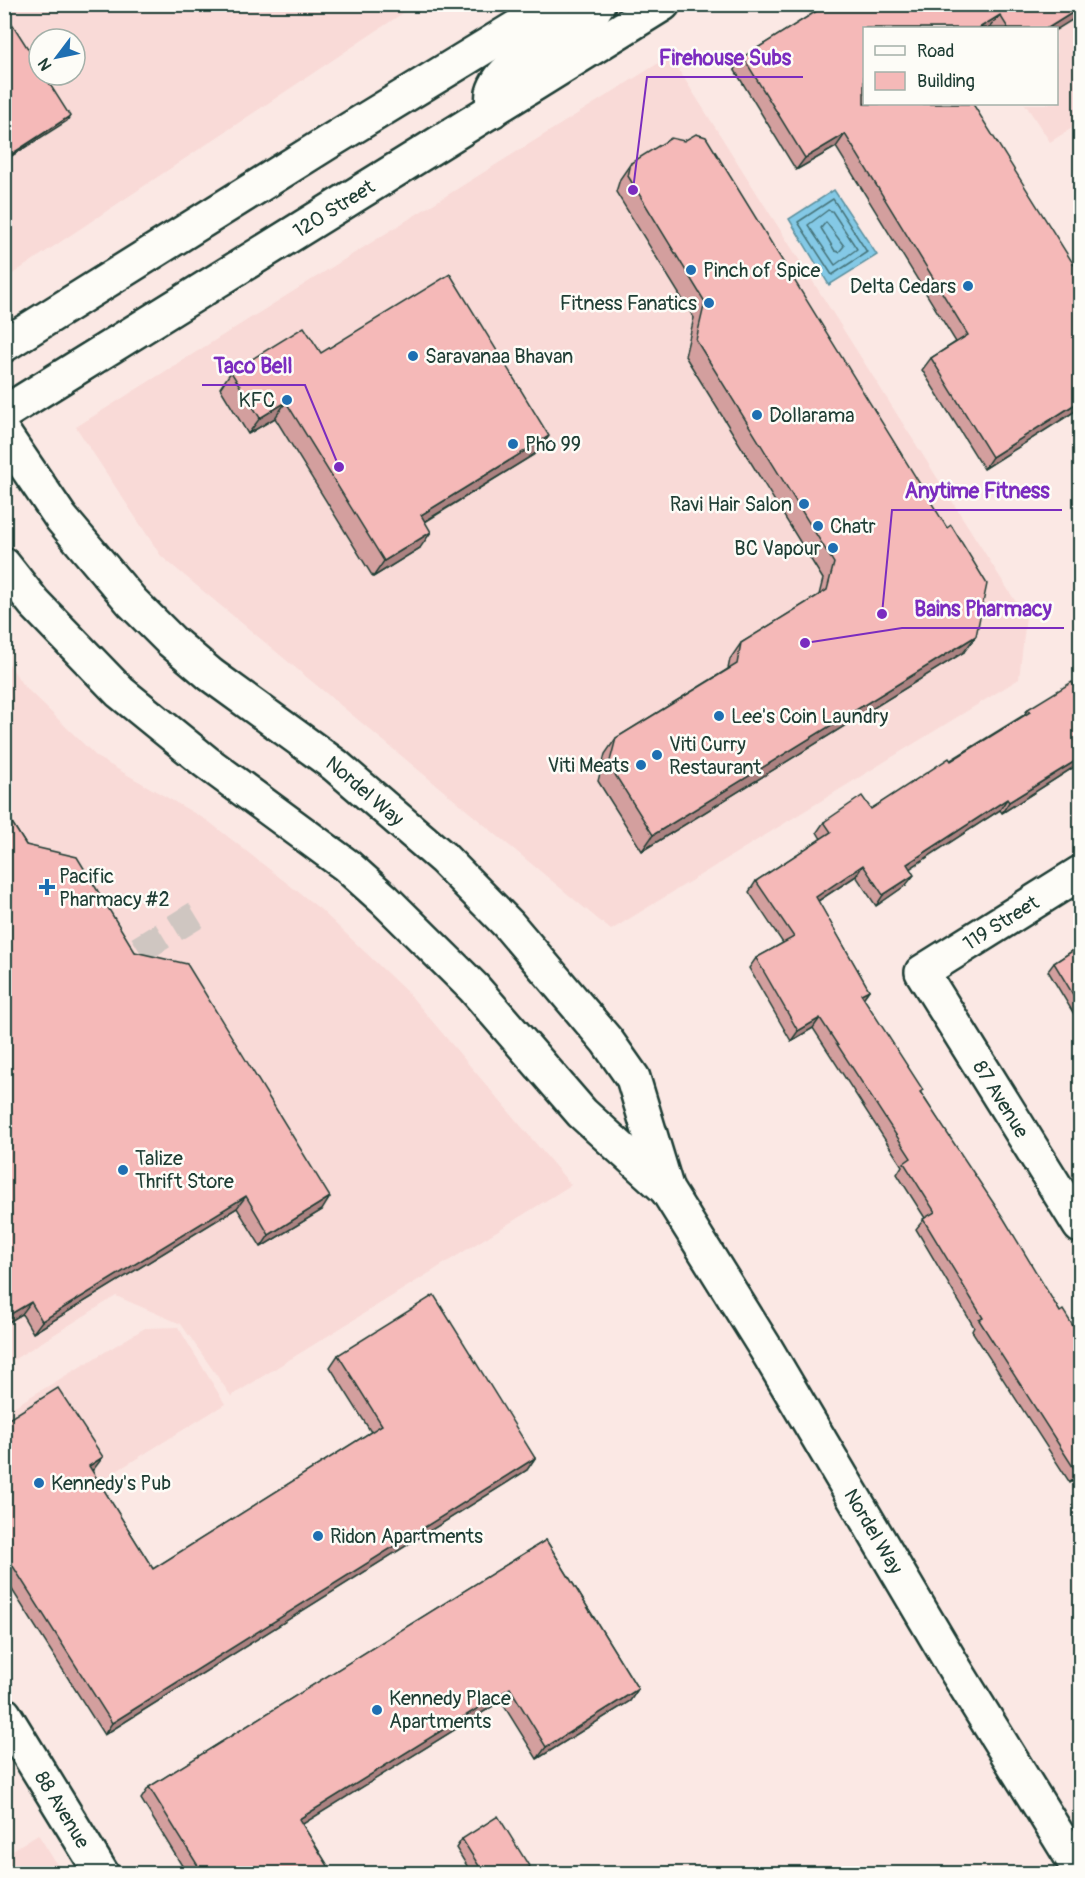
<svg xmlns="http://www.w3.org/2000/svg" width="1085" height="1878" font-family="Pangolin,sans-serif">
<style>
.built{fill:#f9dad7;fill-rule:evenodd}
.water{fill:#84c9e6;stroke:#5c919f;stroke-width:1.5}
.lines{fill:none;stroke-linecap:round;stroke-linejoin:round}
.shore{stroke:#47757b;stroke-width:1.5}
.pedestrian-tunnel{stroke:#cfc6c1;stroke-width:28;stroke-dasharray:28 14;stroke-linecap:butt}
.minor-casing{stroke:#1f3d34;stroke-width:38}
.secondary-casing{stroke:#1f3d34;stroke-width:38}
.minor{stroke:#fdfcf7;stroke-width:33}
.secondary{stroke:#fdfcf7;stroke-width:33}
.wall{fill:#d39f9e;stroke:#1f3d34;stroke-width:1.5}
.shaded-wall{fill:#ac8281;stroke:#1f3d34;stroke-width:1.5}
.building{fill:#f5b9b8;stroke:#1f3d34;stroke-width:1.5}
.poi-dot{fill:#1f6fb2;stroke:#fdfcf7;stroke-width:2}
.labels{text-anchor:middle;dominant-baseline:central;stroke-width:5;stroke-linejoin:round;paint-order:stroke}
.street-label{font-size:20px;fill:#1f3d34;stroke:#fdfcf7}
.poi-label{font-size:20px;fill:#1f3d34;stroke:#fdfcf7;text-anchor:start}
.leader{fill:none;stroke:#7b2cbf;stroke-width:2}
.callout-dot{fill:#7b2cbf;stroke:#fdfcf7;stroke-width:2}
.callout-label{font-size:21px;text-anchor:middle;font-weight:bold;fill:#7b2cbf;stroke:#fdfcf7;stroke-width:5;stroke-linejoin:round;paint-order:stroke}
</style>
<rect width="100%" height="100%" fill="#fbe8e4"/>
<filter id="ink" filterUnits="userSpaceOnUse"><feTurbulence type="fractalNoise" baseFrequency=".0167" numOctaves="2"/><feDisplacementMap in="SourceGraphic" scale="12" xChannelSelector="R" yChannelSelector="G"/><feConvolveMatrix kernelMatrix="1 2 1 2 8 2 1 2 1" color-interpolation-filters="sRGB"/></filter>
<g filter="url(#ink)">
<g class="built">
<path d="M5,5H415L5,279ZM39,39H75V75H39Z"/>
<polygon points="1080,5 1080,123 1050,142 1025,104 1056,104 1056,28 978,28"/>
<polygon points="670,56 1026,618 1019,679 611,930 161,556 76,427"/>
<polygon points="4,656 22,684 98,758 208,821 320,909 410,995 571,1185 231,1396 181,1324 116,1296 5,1365"/>
<polygon points="178,1327 225,1404 5,1540 5,1412 145,1328"/>
<polygon points="38,1834 62,1873 5,1873 5,1855"/>
</g>
<polygon class="water" points="834,190 877,255 829,285 789,219"/>
<g class="lines">
<g class="shore">
<polygon points="833,199 867,252 832,275 798,222"/>
<polygon points="828,210 832,211 857,249 835,265 808,225"/>
<polygon points="826,222 844,246 839,252 835,251 821,228"/>
</g>
<polyline class="pedestrian-tunnel" points="103,972 196,915"/>
<defs>
<g id="minor">
<path id="s1" d="M1080,873L922,972L1080,1226"/>
<path id="s2" d="M4,1714L102,1874"/>
</g>
<g id="secondary">
<path d="M492,111C493,106 492,98 493,93C504,53 578,41 598,4"/>
<polyline points="4,345 327,143 555,4"/>
<path id="s3" d="M4,413L663,4"/>
<path id="s4" d="M4,434L61,518L132,602L171,641L211,675L335,765L443,858L508,924L607,1041L633,1078L667,1190L766,1349L955,1669L1080,1871"/>
<polyline points="4,565 34,603 120,692 206,762 346,865 385,900 474,988 582,1113 666,1189"/>
</g>
</defs>
<use href="#minor" class="minor-casing"/>
<use href="#secondary" class="secondary-casing"/>
<use href="#minor" class="minor"/>
<use href="#secondary" class="secondary"/>
</g>
<g class="wall">
<polygon points="828,4 1080,4 1056,28 864,28 1080,408 984,469 922,370 931,358 956,342 836,147 796,170 734,69 743,57"/>
<polygon points="631,163 964,652 642,851 598,781 605,754 616,738 728,669 730,659 741,643 819,595 823,579 685,356 694,318 616,192 620,179"/>
<polygon points="321,353 538,452 425,522 420,548 373,577 275,418 248,434 220,388 231,372"/>
<polygon points="1080,696 1080,769 1077,771 1074,767 1002,813 1000,810 909,868 906,885 876,906 856,876 818,901 869,990 863,998 921,1093 1060,1312 1080,1337 1080,1484 1077,1478 1070,1483 972,1331 974,1327 916,1229 925,1218 897,1174 902,1166 813,1028 791,1041 749,968 756,958 783,943 749,892 756,881 821,839 817,832 824,822 871,809 1024,715 1028,709"/>
<polygon points="4,810 26,845 135,952 322,1210 261,1247 237,1208 33,1333 22,1314 4,1325"/>
<polygon points="1080,946 1080,1024 1048,971 1054,963"/>
<polygon points="338,1355 535,1458 527,1470 104,1735 4,1577 4,1422 94,1469 92,1471 153,1569 371,1432 330,1367"/>
<polygon points="546,1540 638,1689 630,1701 537,1759 501,1701 302,1824 333,1874 187,1874 141,1799 149,1787"/>
<polygon points="462,1839 534,1874 472,1874 456,1848"/>
</g>
<g class="shaded-wall">
<polygon points="1080,8 1080,15 1056,30 1056,28 1048,28"/>
<polygon points="1000,15 989,28 979,28"/>
<polygon points="70,116 67,121 4,161 4,159"/>
<polygon points="845,134 836,147 796,170 805,158"/>
<polygon points="1080,401 1080,408 984,469 992,457"/>
<polygon points="286,402 275,418 248,434 260,418"/>
<polygon points="549,436 538,452 409,531 421,515"/>
<polygon points="431,532 420,548 373,577 384,561"/>
<polygon points="976,636 964,652 642,851 653,835"/>
<polygon points="1080,758 1074,767 1002,813 1009,802"/>
<polygon points="1007,799 1000,810 900,875 907,864"/>
<polygon points="863,865 856,876 809,907 816,897"/>
<polygon points="914,875 906,885 876,906 883,895"/>
<polygon points="869,990 862,1000 861,994"/>
<polygon points="820,1018 813,1028 791,1041 798,1031"/>
<polygon points="246,1196 237,1208 33,1333 42,1321"/>
<polygon points="330,1197 322,1210 261,1247 269,1235"/>
<polygon points="31,1302 22,1314 4,1325 4,1318"/>
<polygon points="103,1457 94,1469 80,1478 89,1466"/>
<polygon points="535,1458 527,1470 104,1735 112,1723"/>
<polygon points="1080,1470 1080,1473 1077,1478 1070,1483 1077,1473"/>
<polygon points="510,1688 501,1701 290,1832 299,1819"/>
<polygon points="638,1689 630,1701 537,1759 546,1747"/>
</g>
<g class="building">
<polygon points="828,4 1080,4 1080,8 1048,28 1008,28 1000,15 979,28 864,28 864,104 973,104 1074,265 1080,261 1080,401 992,457 931,358 968,335 845,134 805,158 743,57"/>
<polygon points="4,11 39,66 39,75 44,75 70,116 4,159"/>
<polygon points="696,134 706,137 947,528 951,525 987,584 976,636 653,835 609,765 616,738 737,664 741,643 827,590 834,563 696,340 705,302 628,176 631,163 671,138 684,141"/>
<polygon points="450,274 549,436 421,515 431,532 384,561 286,402 260,418 231,372 304,327 321,353"/>
<polygon points="1072,682 1080,696 1080,758 1009,802 1007,799 907,864 914,875 883,895 863,865 816,897 869,990 861,994 923,1090 920,1092 1004,1219 1060,1312 1063,1310 1080,1337 1080,1470 1077,1473 979,1320 983,1318 923,1219 935,1212 904,1163 911,1158 820,1018 798,1031 756,958 794,937 756,881 831,832 824,822 862,796 871,809 949,758 951,761 1030,712 1028,709"/>
<polygon points="4,810 26,845 77,857 135,952 187,964 330,1197 269,1235 246,1196 42,1321 31,1302 4,1318"/>
<polygon points="1080,946 1080,1006 1054,963"/>
<polygon points="434,1295 535,1458 112,1723 4,1552 4,1422 58,1388 103,1457 89,1466 153,1569 382,1425 338,1355"/>
<polygon points="546,1540 638,1689 546,1747 510,1688 299,1819 333,1874 203,1874 149,1787"/>
<polygon points="498,1816 534,1874 484,1874 462,1839"/>
</g>
</g>
<g class="poi-dot">
<circle cx="691" cy="270" r="6"/>
<circle cx="968" cy="286" r="6"/>
<circle cx="709" cy="303" r="6"/>
<circle cx="413" cy="356" r="6"/>
<circle cx="287" cy="400" r="6"/>
<circle cx="757" cy="415" r="6"/>
<circle cx="513" cy="444" r="6"/>
<circle cx="804" cy="504" r="6"/>
<circle cx="818" cy="526" r="6"/>
<circle cx="833" cy="548" r="6"/>
<circle cx="719" cy="716" r="6"/>
<circle cx="657" cy="755" r="6"/>
<circle cx="641" cy="765" r="6"/>
<path d="M44 878h6v6h6v6h-6v6h-6v-6h-6v-6h6z"/>
<circle cx="123" cy="1170" r="6"/>
<circle cx="39" cy="1483" r="6"/>
<circle cx="318" cy="1536" r="6"/>
<circle cx="377" cy="1710" r="6"/>
</g>
<g class="labels">
<g class="street-label">
<text stroke="none"><textPath href="#s3" startOffset="388">120 Street</textPath></text>
<text stroke="none"><textPath href="#s4" startOffset="512">Nordel Way</textPath></text>
<text transform="translate(1001 923) rotate(-32)">119 Street</text>
<text stroke="none"><textPath href="#s1" startOffset="336">87 Avenue</textPath></text>
<text stroke="none"><textPath href="#s4" startOffset="1422">Nordel Way</textPath></text>
<text stroke="none"><textPath href="#s2" startOffset="112">88 Avenue</textPath></text>
</g>
<g class="poi-label">
<text x="703" y="270">Pinch of Spice</text>
<text x="956" y="286" text-anchor="end">Delta Cedars</text>
<text x="697" y="303" text-anchor="end">Fitness Fanatics</text>
<text x="425" y="356">Saravanaa Bhavan</text>
<text x="275" y="400" text-anchor="end">KFC</text>
<text x="769" y="415">Dollarama</text>
<text x="525" y="444">Pho 99</text>
<text x="792" y="504" text-anchor="end">Ravi Hair Salon</text>
<text x="830" y="526">Chatr</text>
<text x="821" y="548" text-anchor="end">BC Vapour</text>
<text x="731" y="716">Lee's Coin Laundry</text>
<text x="669" y="744">Viti Curry<tspan x="669" dy="23">Restaurant</tspan></text>
<text x="629" y="765" text-anchor="end">Viti Meats</text>
<text x="59" y="876">Pacific<tspan x="59" dy="23">Pharmacy #2</tspan></text>
<text x="135" y="1158">Talize<tspan x="135" dy="23">Thrift Store</tspan></text>
<text x="51" y="1483">Kennedy's Pub</text>
<text x="330" y="1536">Ridon Apartments</text>
<text x="389" y="1698">Kennedy Place<tspan x="389" dy="23">Apartments</tspan></text>
</g>
</g>
<path class="leader" d="M633 190L647 77H803M339 467L305 385H202M882 614L892 510H1062M805 643L902 628H1064"/>
<g class="callout-dot">
<circle cx="633" cy="190" r="6"/>
<circle cx="339" cy="467" r="6"/>
<circle cx="882" cy="614" r="6"/>
<circle cx="805" cy="643" r="6"/>
</g>
<g class="callout-label">
<text x="725" y="65">Firehouse Subs</text>
<text x="253" y="373">Taco Bell</text>
<text x="977" y="498">Anytime Fitness</text>
<text x="983" y="616">Bains Pharmacy</text>
</g>
<rect width="1085" height="1878" fill="none" stroke="#fdfcf7" stroke-width="24"/>
<rect x="12" y="12" width="1061" height="1854" fill="none" stroke="#1f3d34" stroke-width="2" filter="url(#ink)"/>
<rect x="863" y="27" width="195" height="78" fill="#fdfcf7" stroke="#a4b0a9" stroke-width="1.5"/>
<rect x="875" y="46" width="30" height="9" fill="#fdfcf7" stroke="#a4b0a9" stroke-width="1.5"/>
<text x="917" y="57" font-size="18" fill="#1f3d34">Road</text>
<rect x="875" y="72" width="30" height="18" fill="#f5b9b8" stroke="#a4b0a9" stroke-width="1.5"/>
<text x="917" y="87" font-size="18" fill="#1f3d34">Building</text>
<g transform="translate(57 57) rotate(238)"><circle r="28" fill="#fdfcf7" stroke="#a4b0a9" stroke-width="1.5"/>
<path d="M0-4.5L10 22L0 15L-10 22Z" fill="#1f6fb2"/>
<text y="-9" font-size="16" font-weight="bold" text-anchor="middle" fill="#1f3d34">N</text>
</g>
</svg>
